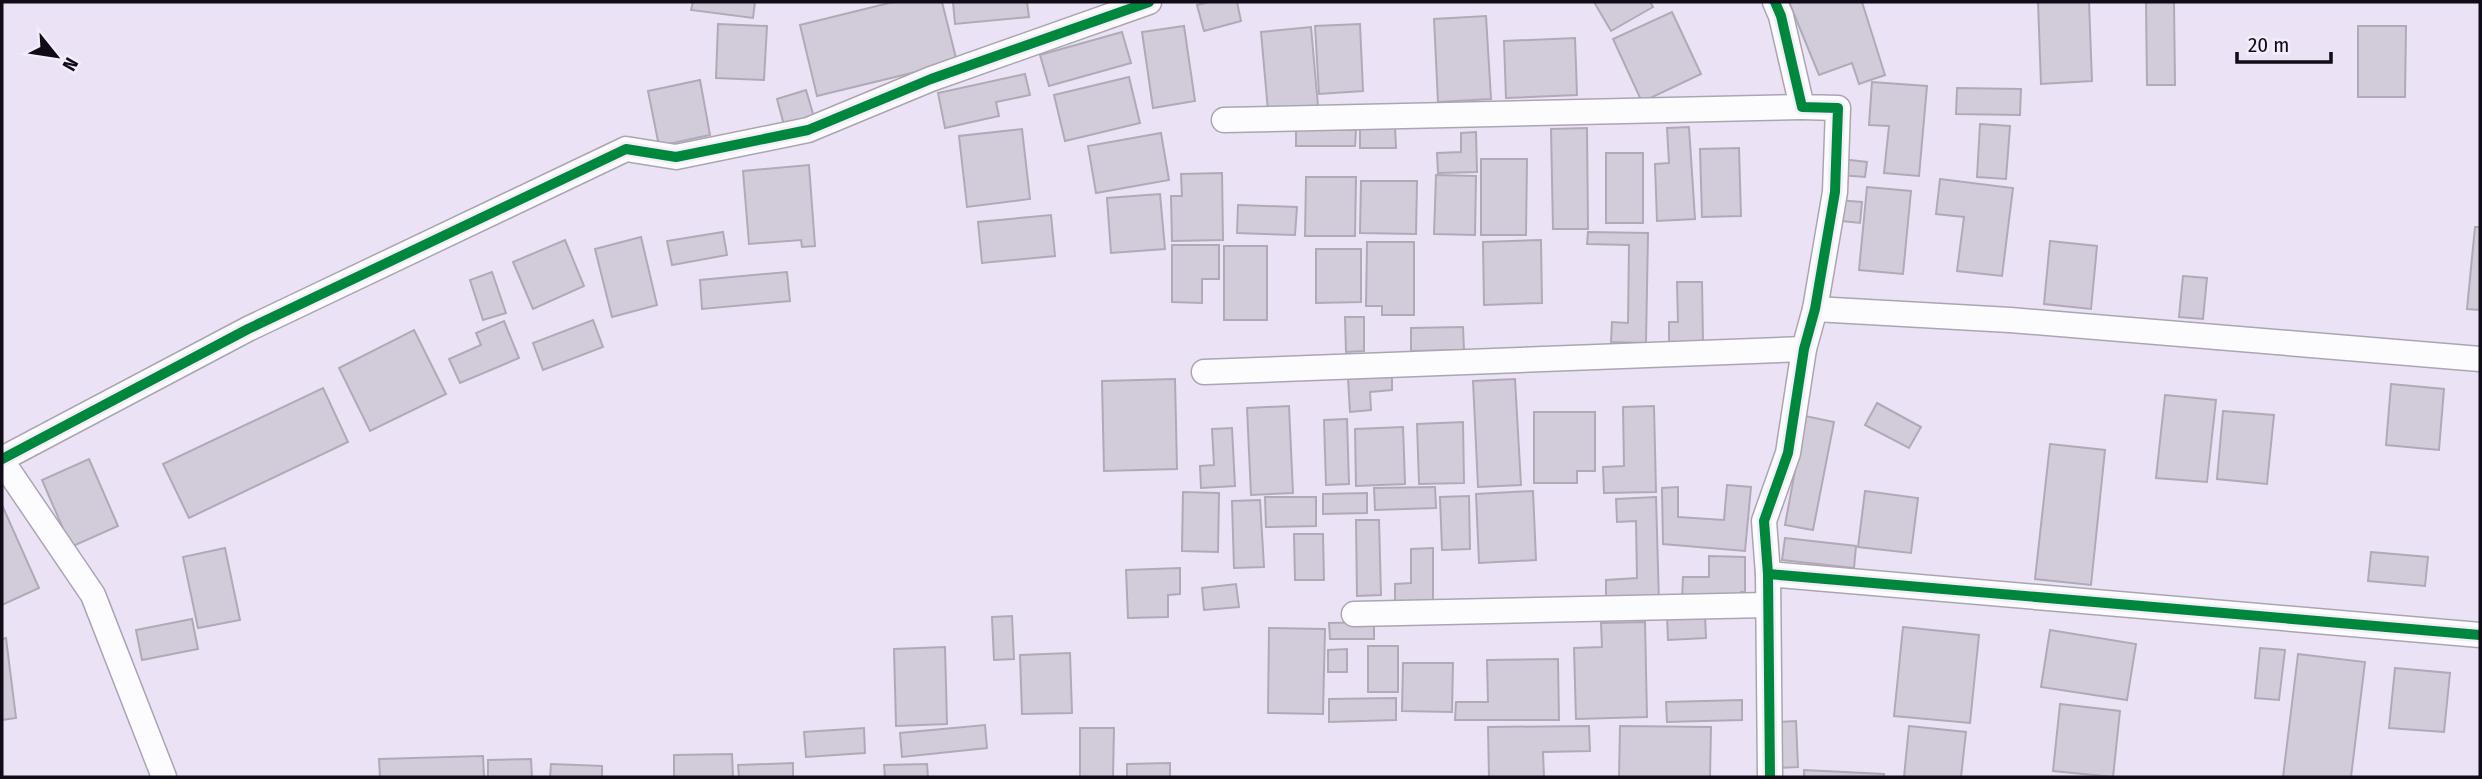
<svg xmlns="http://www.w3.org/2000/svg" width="2482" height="779" font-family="'Fira Sans Condensed',sans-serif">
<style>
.building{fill:#d2ccda;stroke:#b0aab7;stroke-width:2}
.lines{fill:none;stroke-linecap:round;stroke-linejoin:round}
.street-casing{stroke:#aba5b2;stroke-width:27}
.street{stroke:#fcfbfe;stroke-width:24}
.cycleway-casing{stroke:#f3edfa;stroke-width:15}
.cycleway{stroke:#00873e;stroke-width:10}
</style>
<rect width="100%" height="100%" fill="#ebe3f5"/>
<g class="building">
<polygon points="693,2 755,2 753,18 691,10"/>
<polygon points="893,2 942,2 957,62 817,96 800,25"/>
<polygon points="953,2 1027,2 1029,17 955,24"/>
<polygon points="1209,2 1237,2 1241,21 1204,31 1197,5"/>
<polygon points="1594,2 1650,2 1653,7 1611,31"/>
<polygon points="1789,2 1862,2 1885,75 1859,84 1852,63 1819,75"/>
<polygon points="2038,2 2089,2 2092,81 2041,84"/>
<polygon points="2146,2 2174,2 2175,85 2147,85"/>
<polygon points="1672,12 1701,74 1642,102 1613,39"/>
<polygon points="1486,16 1491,99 1438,102 1434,19"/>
<polygon points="718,24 767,26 764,80 716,78"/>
<polygon points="1360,24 1363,91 1319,94 1315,26"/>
<polygon points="1184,26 1195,101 1153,108 1142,32"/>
<polygon points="2358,26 2406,26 2405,97 2358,97"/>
<polygon points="1311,27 1318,106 1268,111 1261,32"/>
<polygon points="1122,32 1131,63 1049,86 1040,55"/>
<polygon points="1575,38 1577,95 1506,98 1504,41"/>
<polygon points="1025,74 1030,95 996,102 999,116 945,128 938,93"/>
<polygon points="1129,77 1140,123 1065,141 1054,95"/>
<polygon points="700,80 710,135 659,146 648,91"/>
<polygon points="1872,82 1927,86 1919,176 1884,173 1889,126 1869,125"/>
<polygon points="1957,88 2021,89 2020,115 1956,114"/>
<polygon points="806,90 814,117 784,125 777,99"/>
<polygon points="1980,124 2010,126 2006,179 1977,177"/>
<polygon points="1395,127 1396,148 1360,148 1360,128"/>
<polygon points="1689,127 1695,219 1657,221 1655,164 1669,163 1667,128"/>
<polygon points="1587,128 1588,229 1553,229 1551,129"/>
<polygon points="1022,129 1030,199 967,207 959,136"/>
<polygon points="1296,129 1356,130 1355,146 1296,146"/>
<polygon points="1476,132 1477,172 1438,173 1437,153 1461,152 1461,133"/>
<polygon points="1161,133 1169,180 1096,193 1088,146"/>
<polygon points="1739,148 1741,216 1702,217 1700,149"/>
<rect x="1606" y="153" width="37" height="70"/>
<polygon points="1481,159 1527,159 1526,235 1481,235"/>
<polygon points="1841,159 1867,162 1865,177 1840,175"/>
<polygon points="809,165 815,246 802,247 801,240 749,244 743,171"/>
<polygon points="1222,173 1223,240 1172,241 1171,196 1182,196 1181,174"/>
<polygon points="1436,175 1476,176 1475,235 1434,234"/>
<polygon points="1306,177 1356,177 1355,236 1305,236"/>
<polygon points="1940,179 2013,188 2002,276 1957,271 1964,217 1936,214"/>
<polygon points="1361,181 1417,181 1416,234 1360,233"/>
<polygon points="1867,187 1911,191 1903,274 1859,270"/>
<polygon points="1160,194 1165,249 1111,253 1107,198"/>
<polygon points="1836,200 1862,202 1860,223 1833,220"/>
<polygon points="1238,205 1297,207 1295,235 1237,233"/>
<polygon points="1051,215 1055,256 982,263 978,222"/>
<polygon points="2475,227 2480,227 2480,310 2467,309"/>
<polygon points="723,232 727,255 672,265 667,241"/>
<polygon points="1588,232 1648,233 1646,343 1611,342 1612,322 1628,323 1629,245 1587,244"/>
<polygon points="641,237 657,305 612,317 595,249"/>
<polygon points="565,240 584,286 533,309 513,262"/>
<polygon points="1541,240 1542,303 1484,305 1483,242"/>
<polygon points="2050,241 2097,246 2091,309 2044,304"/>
<polygon points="1367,242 1414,242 1414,315 1382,315 1382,306 1366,306"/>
<polygon points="1172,245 1219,245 1219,279 1202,279 1202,303 1172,302"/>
<rect x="1224" y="246" width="43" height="74"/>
<polygon points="1316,249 1361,249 1361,302 1316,303"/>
<polygon points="492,272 506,313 483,320 470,280"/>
<polygon points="787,272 790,301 702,309 700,280"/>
<polygon points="2183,276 2207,278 2203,319 2179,317"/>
<polygon points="1677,282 1702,282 1703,342 1669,342 1669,322 1678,322"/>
<polygon points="1345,317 1364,317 1364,351 1346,352"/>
<polygon points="593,320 603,347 543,370 533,343"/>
<polygon points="504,321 519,358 460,383 449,359 481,345 476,333"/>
<polygon points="1463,327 1464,350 1411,351 1411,328"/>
<polygon points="414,330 446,394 370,431 339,368"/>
<polygon points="1392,375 1392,390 1370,392 1371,410 1350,412 1348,378"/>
<polygon points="1175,379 1177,469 1104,471 1102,381"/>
<polygon points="1515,379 1521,485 1478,487 1473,381"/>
<polygon points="2391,384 2444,389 2439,450 2386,445"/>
<polygon points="323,388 348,442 189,518 163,464"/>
<polygon points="2165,395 2216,400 2207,482 2156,478"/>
<polygon points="1877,403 1921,427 1909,448 1865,425"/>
<polygon points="1289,406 1293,493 1251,495 1247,408"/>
<polygon points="1654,406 1656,492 1604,493 1603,467 1624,466 1623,407"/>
<polygon points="2223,411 2274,415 2267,484 2217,479"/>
<polygon points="1534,412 1595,412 1595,471 1577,471 1577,483 1534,483"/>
<polygon points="1805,416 1834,422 1813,530 1785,525"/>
<polygon points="1347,419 1349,484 1326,485 1324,420"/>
<polygon points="1463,422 1464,483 1419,484 1417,424"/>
<polygon points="1403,427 1405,484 1356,486 1355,429"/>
<polygon points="1232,428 1235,486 1201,488 1200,466 1214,465 1212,429"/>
<polygon points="2050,444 2105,450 2091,585 2035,579"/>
<polygon points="89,459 118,526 71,547 42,480"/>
<polygon points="1727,485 1751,487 1745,551 1663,544 1662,488 1678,487 1678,517 1724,520"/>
<polygon points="1435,487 1436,508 1375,510 1374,488"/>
<polygon points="1533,491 1536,560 1479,563 1476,494"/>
<polygon points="1865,491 1918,498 1911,553 1858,547"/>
<polygon points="1183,492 1219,493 1218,552 1182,551"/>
<polygon points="1367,493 1367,513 1323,514 1323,494"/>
<polygon points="1469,496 1470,549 1442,550 1440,497"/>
<polygon points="1265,497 1316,497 1316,526 1266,527"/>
<polygon points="1656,497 1659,603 1606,605 1606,580 1637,578 1636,521 1617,522 1616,499"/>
<polygon points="1260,500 1264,567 1234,568 1232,501"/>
<polygon points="2,505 39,588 2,605"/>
<polygon points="1356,520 1379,520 1381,595 1357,596"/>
<polygon points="1294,534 1323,534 1324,580 1295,580"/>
<polygon points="1785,538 1856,546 1854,568 1782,560"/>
<polygon points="225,548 240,620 198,628 183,557"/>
<polygon points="1433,548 1433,604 1395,605 1395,584 1411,583 1411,549"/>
<polygon points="2371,552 2428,557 2425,586 2368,581"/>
<polygon points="1709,556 1745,557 1745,592 1741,592 1741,601 1682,600 1683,577 1709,577"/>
<polygon points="1180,568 1180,594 1168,595 1168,617 1128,618 1126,570"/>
<polygon points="1236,584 1239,607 1204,610 1202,588"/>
<polygon points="1705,614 1706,638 1668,640 1667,616"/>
<polygon points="1012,616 1014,659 994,660 992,617"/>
<polygon points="192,619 198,649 142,660 136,630"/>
<polygon points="1374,622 1374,639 1330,639 1329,623"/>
<polygon points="1645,622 1647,717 1576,719 1574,648 1602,647 1601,623"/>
<polygon points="1903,627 1979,635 1970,723 1894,716"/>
<polygon points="1269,628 1325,629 1323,714 1268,713"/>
<polygon points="2050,630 2136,644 2127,700 2041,687"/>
<polygon points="6,638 16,718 2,720 2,639"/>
<rect x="1368" y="646" width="30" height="46"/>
<polygon points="945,647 947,724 896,726 894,649"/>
<polygon points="2260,648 2285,650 2279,700 2255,698"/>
<polygon points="1347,649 1347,672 1328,672 1328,650"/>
<polygon points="1070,653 1072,713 1022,714 1020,655"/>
<polygon points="2298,654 2365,662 2351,777 2283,777"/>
<polygon points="1558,659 1559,720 1455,720 1456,702 1488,702 1487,660"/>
<polygon points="1403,663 1453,663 1452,712 1402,711"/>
<polygon points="2395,668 2450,673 2444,732 2389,728"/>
<polygon points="1396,698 1396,720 1329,722 1329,699"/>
<polygon points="1742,700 1742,720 1667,722 1666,702"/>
<polygon points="2060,704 2120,711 2113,777 2053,771"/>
<polygon points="1796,721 1798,767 1779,768 1777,722"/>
<polygon points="985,725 987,748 902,757 900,733"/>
<polygon points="1589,726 1590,751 1543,752 1544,777 1489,777 1488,727"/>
<polygon points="1620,726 1711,727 1710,777 1619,777"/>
<polygon points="1909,726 1966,732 1961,777 1904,777"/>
<polygon points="864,728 865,753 806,757 804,732"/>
<polygon points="1080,728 1114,728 1113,777 1080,777"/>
<polygon points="732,754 733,777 674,777 674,755"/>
<polygon points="483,756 484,777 380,777 379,759"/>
<polygon points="531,759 532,777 488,777 488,760"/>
<polygon points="793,763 793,777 739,777 738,765"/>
<polygon points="1170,763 1170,777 1127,777 1127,764"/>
<polygon points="551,764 602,766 602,777 550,777"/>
<polygon points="927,764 928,777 885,777 884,765"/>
<polygon points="1804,770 1884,774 1884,777 1804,777"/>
</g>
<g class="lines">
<defs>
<g id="street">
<polyline points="1224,120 1802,107"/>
<polyline points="1815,309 2010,320 2480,359"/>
<polyline points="1204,372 1804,349"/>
<polyline points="2,459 248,329 626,149 676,157 808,130 931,79 1149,2"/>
<polyline points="2,461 93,595 164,777"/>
<polyline points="1768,574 2480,635"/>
<polyline points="1354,614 1767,605"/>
<polyline points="1770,777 1768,574 1764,521 1788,453 1804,349 1815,309 1835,192 1838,108 1802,107 1781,16 1775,2"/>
</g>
</defs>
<use href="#street" class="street-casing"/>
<use href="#street" class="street"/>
<defs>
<g id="cycleway">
<polyline points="2,459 248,329 626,149 676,157 808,130 931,79 1149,2"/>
<polyline points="1768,574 2480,635"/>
<polyline points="1770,777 1768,574 1764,521 1788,453 1804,349 1815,309 1835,192 1838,108 1802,107 1781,16 1775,2"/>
</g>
</defs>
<use href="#cycleway" class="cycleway-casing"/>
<use href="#cycleway" class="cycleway"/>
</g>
<rect width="2482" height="779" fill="none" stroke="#100b16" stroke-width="7"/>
<g transform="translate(56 56) rotate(120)" stroke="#f3edfa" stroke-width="5" paint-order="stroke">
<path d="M0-5L12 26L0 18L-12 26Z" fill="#100b16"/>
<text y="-10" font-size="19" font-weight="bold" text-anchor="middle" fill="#100b16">N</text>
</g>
<path d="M2237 52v10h94v-10" fill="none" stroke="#100b16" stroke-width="3.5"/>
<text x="2248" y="52" font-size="21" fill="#100b16" stroke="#f3edfa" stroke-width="5" paint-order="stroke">20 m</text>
</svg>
